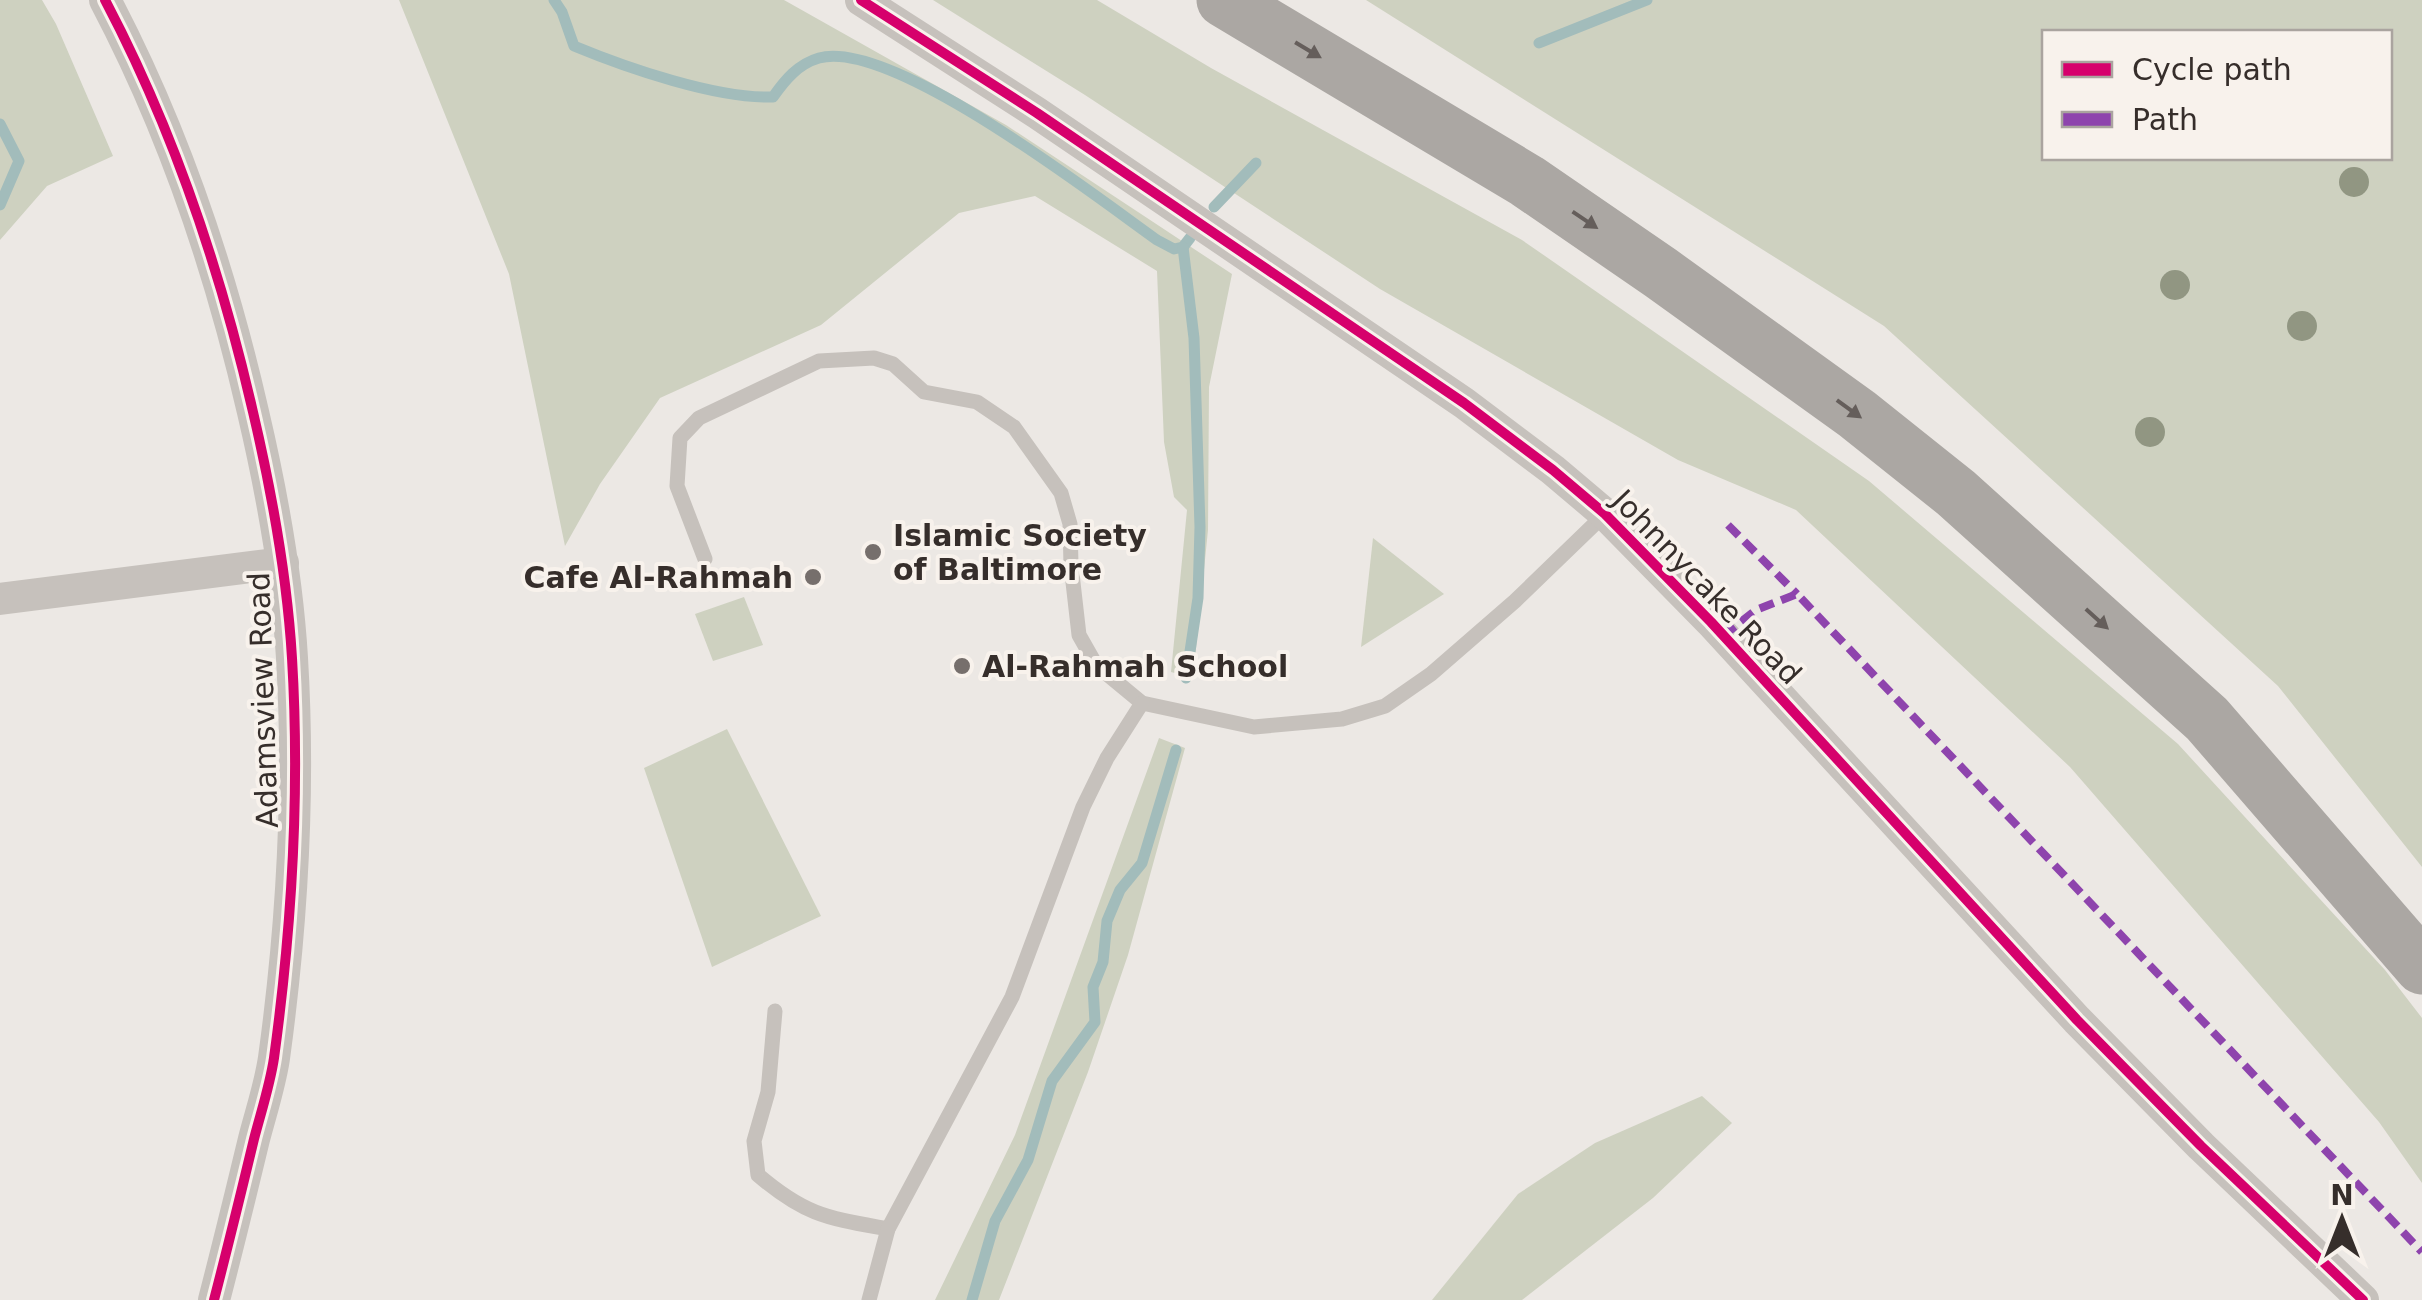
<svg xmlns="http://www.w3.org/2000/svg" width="2422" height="1300" font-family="'DejaVu Sans',sans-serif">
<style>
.green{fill:#ced1c0;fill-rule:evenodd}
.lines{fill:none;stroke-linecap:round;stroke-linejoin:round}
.stream{stroke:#a2bcbb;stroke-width:11}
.service{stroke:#c6c1bc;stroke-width:15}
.minor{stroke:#c6c1bc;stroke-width:32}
.motorway{stroke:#aba7a3;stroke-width:55}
.quiet{stroke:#8e44ad;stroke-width:8;stroke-dasharray:15 8;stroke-linecap:butt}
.cycleway-casing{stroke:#f8f2ec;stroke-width:16}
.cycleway{stroke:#d6006c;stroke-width:10}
.tree{fill:#919682}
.oneway{fill:#655e5b}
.poi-dot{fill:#766f6c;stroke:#f8f2ec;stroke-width:4}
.labels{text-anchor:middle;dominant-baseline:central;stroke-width:8;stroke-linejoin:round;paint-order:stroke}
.poi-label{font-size:30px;font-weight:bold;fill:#362e2b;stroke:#f8f2ec;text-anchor:start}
.street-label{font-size:30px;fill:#362e2b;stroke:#f8f2ec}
</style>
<rect width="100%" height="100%" fill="#ece8e4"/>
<g class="green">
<polygon points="0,0 42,0 56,24 113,156 47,186 0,240"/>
<polygon points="399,0 784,0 1006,125 1232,274 1209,387 1208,530 1193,678 1171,672 1187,510 1174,497 1164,442 1157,271 1035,196 959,213 821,325 660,398 600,484 565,546 509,274"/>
<polygon points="933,0 1097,0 1211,68 1522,240 1869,481 2178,744 2385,970 2422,1018 2422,1183 2379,1122 2070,767 1796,510 1678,460 1380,289 1085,95"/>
<path d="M1366,0H2422V867L2278,686L1884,326ZM2044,32H2390V158H2044Z"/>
<polygon points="1373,538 1444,594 1361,647"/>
<polygon points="744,597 763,645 713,661 695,614"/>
<polygon points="727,729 821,916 712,967 644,768"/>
<polygon points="1159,738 1185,748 1128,955 1088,1072 999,1300 935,1300 1015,1135"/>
<polygon points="1702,1096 1732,1123 1653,1198 1522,1300 1432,1300 1518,1194 1595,1143"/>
</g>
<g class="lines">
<g class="stream">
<path d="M554,0L562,12L574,46C627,68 717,99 773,97C785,80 798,64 819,58C892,38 1095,196 1157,240L1174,249L1183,247L1190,238"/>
<polyline points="1539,43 1647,0"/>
<polyline points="0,124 19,161 0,205"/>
<polyline points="1214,207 1256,163"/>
<polyline points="1183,247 1194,338 1200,527 1198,598 1186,678"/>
<polyline points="972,1300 995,1221 1028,1160 1052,1081 1095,1022 1093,987 1103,962 1107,921 1120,890 1142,863 1176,750"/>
</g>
<g class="service">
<polyline points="705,559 677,486 680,438 699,418 819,361 874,358 893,364 924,392 977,402 1014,427 1061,493 1070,524 1071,565 1079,635 1096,665 1142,703 1254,727 1342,719 1385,706 1431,674 1515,601 1605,514"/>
<path d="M775,1011L768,1092L754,1141L758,1175C806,1216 828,1218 888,1229"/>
<polyline points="869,1300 888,1229 1012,997 1083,807 1107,758 1142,703"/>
</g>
<g class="minor">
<path d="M105,0C174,131 220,268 253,412C272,493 287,574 292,658C300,791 292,926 274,1058C270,1085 261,1112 254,1139C241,1193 228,1246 214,1300"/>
<polyline points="861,0 1037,113 1464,403 1553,470 1605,514 1711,622 2077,1020 2201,1146 2363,1300"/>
<polyline points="0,599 283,563"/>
</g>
<polyline class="motorway" points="1224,0 1527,181 1661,273 1857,414 1956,493 2207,719 2422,967"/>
<g class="quiet">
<polyline points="1728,525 1797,594"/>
<polyline points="1723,636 1756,610 1797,594 2422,1252"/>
</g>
<defs>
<g id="cycleway">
<path d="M105,0C174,131 220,268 253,412C272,493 287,574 292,658C300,791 292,926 274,1058C270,1085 261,1112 254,1139C241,1193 228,1246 214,1300"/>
<polyline points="861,0 1037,113 1464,403 1553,470 1605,514 1711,622 2077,1020 2201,1146 2363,1300"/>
</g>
</defs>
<use href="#cycleway" class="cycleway-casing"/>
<use href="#cycleway" class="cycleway"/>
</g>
<g class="tree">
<circle cx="2354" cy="182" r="15"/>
<circle cx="2175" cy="285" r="15"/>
<circle cx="2302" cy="326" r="15"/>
<circle cx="2150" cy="432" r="15"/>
</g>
<defs><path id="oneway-solid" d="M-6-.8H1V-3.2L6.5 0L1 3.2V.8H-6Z" transform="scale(2.5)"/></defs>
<g class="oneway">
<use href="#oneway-solid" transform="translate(1308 50) rotate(31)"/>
<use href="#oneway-solid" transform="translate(1585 220) rotate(34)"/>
<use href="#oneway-solid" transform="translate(1849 409) rotate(36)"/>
<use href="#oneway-solid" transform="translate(2097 619) rotate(42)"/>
</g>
<g class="poi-dot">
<circle cx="873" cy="552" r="10"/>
<circle cx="813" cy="577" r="10"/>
<circle cx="962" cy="666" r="10"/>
</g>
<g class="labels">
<g class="poi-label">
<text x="893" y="535">Islamic Society<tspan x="893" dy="34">of Baltimore</tspan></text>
<text x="793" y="577" text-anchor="end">Cafe Al-Rahmah</text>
<text x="982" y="666">Al-Rahmah School</text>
</g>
<g class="street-label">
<text transform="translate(1707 587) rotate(46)">Johnnycake Road</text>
<text transform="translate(263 700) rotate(-92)">Adamsview Road</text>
</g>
</g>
<rect x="2042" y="30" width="350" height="130" fill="#f8f2ec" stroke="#aaa49f" stroke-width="2.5"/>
<rect x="2062" y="62" width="50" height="15" fill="#d6006c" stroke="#aaa49f" stroke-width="2.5"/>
<text x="2132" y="80" font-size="30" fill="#362e2b">Cycle path</text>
<rect x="2062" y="112" width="50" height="15" fill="#8e44ad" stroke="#aaa49f" stroke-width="2.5"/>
<text x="2132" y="130" font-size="30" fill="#362e2b">Path</text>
<g transform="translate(2342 1220)" stroke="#f8f2ec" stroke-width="8" paint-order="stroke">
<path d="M0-8L18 38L0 25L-18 38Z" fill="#362e2b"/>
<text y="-15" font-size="28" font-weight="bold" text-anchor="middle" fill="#362e2b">N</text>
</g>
</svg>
